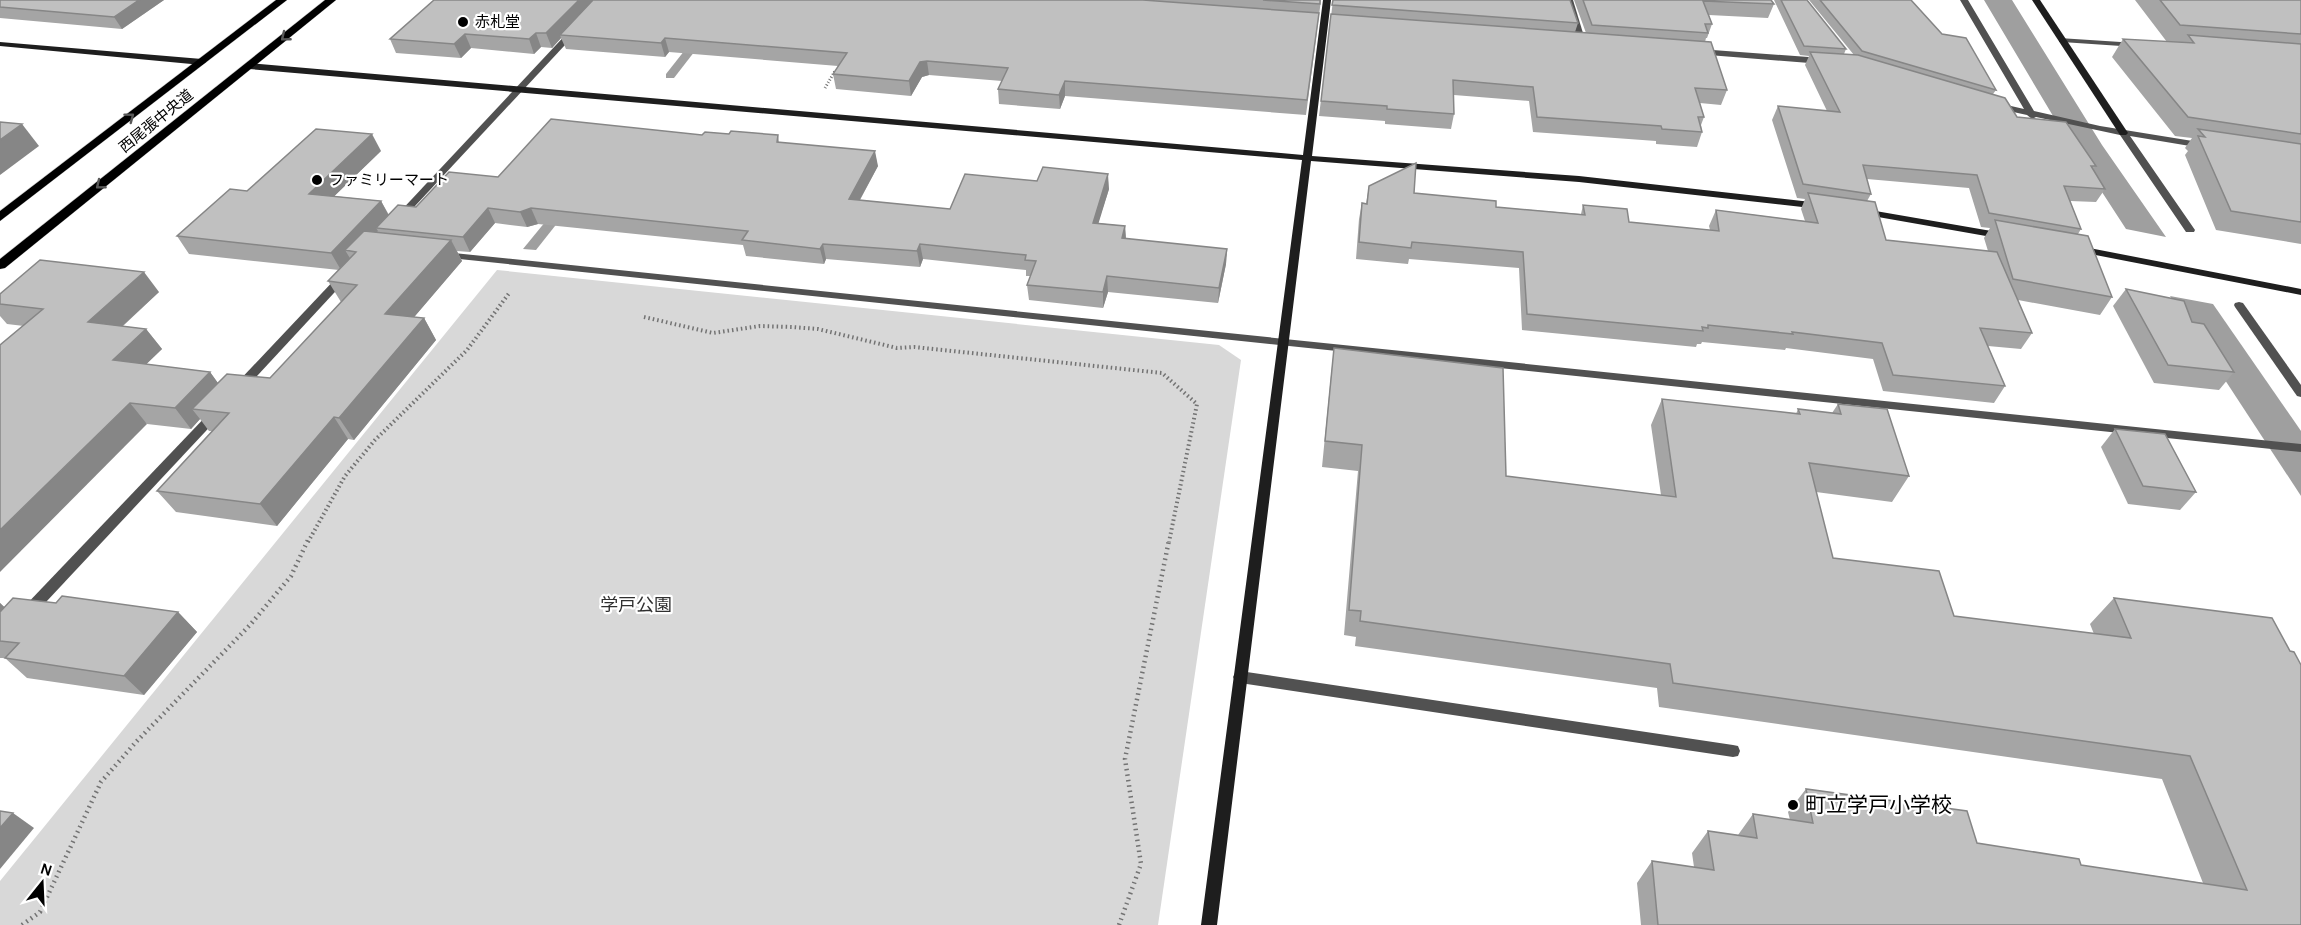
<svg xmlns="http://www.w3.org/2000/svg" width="2301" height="925" font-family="Karla,'Noto Sans JP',sans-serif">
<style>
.green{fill:#d8d8d8}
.water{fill:#9f9f9f}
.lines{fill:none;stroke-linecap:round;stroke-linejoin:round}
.stream{fill:#9f9f9f;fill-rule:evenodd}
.primary-casing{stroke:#dbdbdb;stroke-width:1}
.path-far2{stroke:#737373;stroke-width:3;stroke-dasharray:1 2;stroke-linecap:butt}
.path-far1{stroke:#737373;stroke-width:4;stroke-dasharray:1.5 3;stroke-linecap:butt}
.path{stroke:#737373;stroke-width:4.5;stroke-dasharray:1.5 4;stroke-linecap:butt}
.lane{fill:#515151;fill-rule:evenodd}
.street{fill:#515151;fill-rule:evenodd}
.secondary{fill:#1e1e1e;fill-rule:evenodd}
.primary{fill:#000;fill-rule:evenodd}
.wall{fill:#a5a5a5;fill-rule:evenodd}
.shaded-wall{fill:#868686}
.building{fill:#c0c0c0;stroke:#868686;stroke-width:1.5}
.oneway{stroke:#595959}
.poi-dot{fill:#000;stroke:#fff;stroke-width:2}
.labels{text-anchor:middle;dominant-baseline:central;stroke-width:4.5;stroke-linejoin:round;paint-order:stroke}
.far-poi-label{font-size:15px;fill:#000;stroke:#fff;text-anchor:start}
.far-street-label{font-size:15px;fill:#000;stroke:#fff}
.park-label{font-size:18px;fill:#2f2f2f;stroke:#fff}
.near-poi-label{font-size:21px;fill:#000;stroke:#fff;text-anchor:start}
</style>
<rect width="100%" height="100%" fill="#fff"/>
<polygon class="green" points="497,270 1219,345 1241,360 1158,925 0,925 0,881"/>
<g class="water">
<polygon points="1984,0 2012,0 2102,145 2166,237 2126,229 2059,126"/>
<polygon points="609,144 619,145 536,250 523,249"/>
<polygon points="2170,296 2213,304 2301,431 2301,496"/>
</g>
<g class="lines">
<polygon class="stream" points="696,36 705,38 674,78 666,78 666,74"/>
<defs>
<g id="primary">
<polygon points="276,0 287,0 0,221 0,211"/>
<polygon points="325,0 336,0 5,268 0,269 0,259"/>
</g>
</defs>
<use href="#primary" class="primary-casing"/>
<polyline class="path-far2" points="825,88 835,71"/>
<g class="path-far1">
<polyline points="644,317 713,333 760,326 792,327 818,329 897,348 914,347 1162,373 1197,404 1169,542"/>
<polyline points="308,542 345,476 375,440 467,350 510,292"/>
</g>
<g class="path">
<polyline points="22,925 40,912 101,782 136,742 250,625 291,576 308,540"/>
<polyline points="1119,925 1141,864 1125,759 1169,540"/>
</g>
<polygon class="lane" points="1240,671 1733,745 1738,746 1740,751 1738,756 1733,757 1240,683 1235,681 1233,677 1235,673"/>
<g class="street">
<polygon points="1565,0 1573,0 1586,43 1585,45 1578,43"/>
<polygon points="1960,0 1968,0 2034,111 2100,126 2205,143 2205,147 2202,148 2130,136 2195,230 2194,232 2186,232 2120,135 2036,117 2032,119 2027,115 1995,108 1995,104 1998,103 2024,109"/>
<polygon points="571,29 578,31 402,220 396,220 396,216"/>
<polygon points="2059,38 2136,43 2140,45 2136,47 2062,42 2059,42"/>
<polygon points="1699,49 1822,58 1826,61 1822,64 1696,54 1696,50"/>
<polygon points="444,252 2301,444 2301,452 440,257 440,253"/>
<polygon points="342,275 347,278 346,280 243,391 235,391 233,388 235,385 338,276"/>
<polygon points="2239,302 2243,303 2301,385 2301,397 2297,396 2235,307 2234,305 2235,303"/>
<polygon points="215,410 219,411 221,414 219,417 32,617 27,618 22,617 20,613 22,609 211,411"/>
</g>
<g class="secondary">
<polygon points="1323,0 1331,0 1312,156 1579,176 1820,203 1825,206 1820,209 1579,182 1311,161 1217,925 1201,925 1302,160 249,69 245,66 249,63 1303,155"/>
<polygon points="2032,0 2040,0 2128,133 2126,135 2120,135"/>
<polygon points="0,42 202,59 206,62 202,65 0,46"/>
<polygon points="1864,209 2003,233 2008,236 2003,239 1861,214 1861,210"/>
<polygon points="2079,246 2301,289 2301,295 2075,251 2074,249"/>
</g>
<use href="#primary" class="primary"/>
</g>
<g class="wall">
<polygon points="0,0 164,0 122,29 0,18"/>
<polygon points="434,0 1321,0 1306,115 1065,96 1060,109 999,104 998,89 1002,81 929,75 922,77 911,96 836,89 833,74 838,66 669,52 665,57 566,49 561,38 552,48 541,47 534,54 471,48 461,58 396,53 390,39"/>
<polygon points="1333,0 1578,23 1575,32 1586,33 1574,0 1771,0 1774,4 1768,18 1709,15 1712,24 1707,38 1706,38 1705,42 1727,90 1721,105 1700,103 1704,117 1701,125 1702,132 1697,147 1656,144 1656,141 1533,132 1529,101 1454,95 1454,114 1451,129 1385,124 1385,121 1319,116"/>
<path d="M1774,0H1807L1846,49L1844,54L1854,55L1809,0H1911L1942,34L1996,90L1993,94L2017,117L2096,166L2093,170L2105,189L2096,202L2070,201L2081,229L2078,234L2112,297L2100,315L2018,300L2032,333L2021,349L1988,346L2005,386L1994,403L1883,391L1873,359L1786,348L1785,350L1702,342L1701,344H1697L1696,347L1522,330L1519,268L1409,259L1408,264L1356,259L1359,219L1362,203L1366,204L1369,186L1496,207L1581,214L1583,205L1629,222L1710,230L1709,226L1716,210L1805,221L1801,209L1805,199L1797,198L1772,120L1778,106L1827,111L1805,65L1809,56L1800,55ZM1867,179L1969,188L1981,227L1990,228L1984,238L1988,251L1886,240L1867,201L1871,194Z"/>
<polygon points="2135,0 2301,0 2301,244 2216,230 2185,155 2188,151 2185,148 2192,138 2175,136 2112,57 2123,39 2167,42"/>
<polygon points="729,134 778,135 779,142 878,166 860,200 950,209 1109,189 1098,223 1125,226 1126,239 1227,249 1226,264 1218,303 1108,292 1103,308 1029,300 1027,285 1031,276 1026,276 1026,270 923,259 920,267 826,259 824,264 746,256 743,245 538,224 527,227 495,223 470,252 457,251 462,261 414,317 424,318 436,340 354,440 348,439 277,526 176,512 157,491 212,431 209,431 200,419 191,429 147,424 24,326 7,324 0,316 0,294 159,292 123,326 146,329 162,349 146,364 210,372 218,383 270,378 341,302 328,281 339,270 189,254 177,236 247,191 381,151 334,196 381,201 389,215 416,207 498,177 702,135"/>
<polygon points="2126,289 2192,322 2234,372 2219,390 2154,383 2113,306"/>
<polygon points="1334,348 1506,476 1661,495 1651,425 1662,399 1796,414 1798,409 1832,413 1838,404 1909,476 1892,502 1816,492 1833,558 1954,616 2094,634 2090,624 2114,598 2301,925 1641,925 1637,883 1652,861 1694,867 1692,853 1708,831 1738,835 1753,814 1790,820 1788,812 1806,789 1977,843 2081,865 2203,883 2162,779 1659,707 1657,688 1355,646 1356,637 1344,635 1358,471 1322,467 1331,375"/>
<polygon points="2115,429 2196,492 2180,510 2128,504 2101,447"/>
<polygon points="0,603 4,607 56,603 178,612 197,632 144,695 27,678 5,658 0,658"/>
</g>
<g class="shaded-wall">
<polygon points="139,0 164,0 122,29 114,17"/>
<polygon points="579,0 597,0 560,35 561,38 552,48 546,33"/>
<polygon points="536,33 541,47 534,54 529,39"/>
<polygon points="465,34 471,48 461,58 454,44"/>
<polygon points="665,38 669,52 665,57 661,43"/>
<polygon points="927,61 929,75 922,77 911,96 909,81 920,62"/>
<polygon points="1065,81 1065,96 1060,109 1059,95"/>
<polygon points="22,124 39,146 0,175 0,140"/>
<polygon points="372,134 381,151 319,211 309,194"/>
<polygon points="875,151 878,166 852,214 849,199"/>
<polygon points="1108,174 1109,189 1094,238 1093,223"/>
<polygon points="381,201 390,218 376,228 378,231 357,253 356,252 345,250 351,260 341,270 331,253"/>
<polygon points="488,208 495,223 470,252 463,237"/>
<polygon points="531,208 538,224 527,227 520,212"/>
<polygon points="1125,226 1126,241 1122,238"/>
<polygon points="451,240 462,261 398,336 385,314"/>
<polygon points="823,244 826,259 824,264 820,249"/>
<polygon points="920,244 923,259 920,267 917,251"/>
<polygon points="1227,249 1226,264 1218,303 1219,288"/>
<polygon points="144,272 159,292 105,342 88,322"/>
<polygon points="1107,276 1108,292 1103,308 1103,292"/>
<polygon points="424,318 436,340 354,440 339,418"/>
<polygon points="146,329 162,349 129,381 113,360"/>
<polygon points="210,372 225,393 192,409 200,419 191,429 175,408"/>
<polygon points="130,403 147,424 0,572 0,530"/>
<polygon points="334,417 348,439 277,526 260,504"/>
<polygon points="0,603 14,616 0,632"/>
<polygon points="178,612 197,632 144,695 124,676"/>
<polygon points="13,813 34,828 0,869 0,828"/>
</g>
<g class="building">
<polygon points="0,0 139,0 114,17 0,7"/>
<polygon points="434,0 579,0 546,33 536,33 529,39 465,34 454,44 390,39"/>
<polygon points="593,0 1143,0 1319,13 1307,100 1065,81 1059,95 998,89 1008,68 927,61 920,62 909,81 833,74 847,53 665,38 661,43 560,35"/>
<polygon points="1263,0 1320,0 1320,4"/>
<polygon points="1333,0 1570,0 1578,23 1332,5"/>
<polygon points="1583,0 1771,0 1774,4 1703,1 1712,24 1705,24 1708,33 1592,25"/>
<polygon points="1781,0 1807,0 1846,49 1804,46"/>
<polygon points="1820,0 1911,0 1942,34 1966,38 1996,90 1862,51"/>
<polygon points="2160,0 2301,0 2301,34 2180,25"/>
<polygon points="1331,14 1711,42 1727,90 1695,88 1704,117 1698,117 1702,132 1662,129 1661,126 1537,117 1533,87 1453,80 1454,114 1387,109 1387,106 1321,101"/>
<polygon points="2188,35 2301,44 2301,134 2188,117 2123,39 2194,43"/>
<polygon points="1810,52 1858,55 2005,98 2017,117 2066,122 2096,166 2091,166 2105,189 2064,186 2081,229 1989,213 1977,175 1863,165 1871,194 1803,184 1778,106 1840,112"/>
<polygon points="551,119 702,135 705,132 729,134 731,131 778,135 777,142 875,151 849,199 950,209 965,174 1037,181 1043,167 1108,174 1093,223 1125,226 1122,238 1227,249 1219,288 1107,276 1103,292 1027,285 1036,261 1025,260 1026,255 920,244 917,251 823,244 820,249 742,240 748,231 531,208 520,212 488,208 463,237 376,228 398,205 416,207 449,172 498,177"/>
<polygon points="0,122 22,124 0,140"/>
<polygon points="316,129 372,134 309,194 381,201 331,253 177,236 230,189 247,191"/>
<polygon points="2198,129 2301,144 2301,222 2231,211 2198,136 2205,137"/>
<polygon points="1416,163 1414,193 1496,201 1496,207 1585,215 1583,205 1627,209 1629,222 1719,231 1716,210 1818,223 1808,193 1875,202 1886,240 1997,252 2032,333 1980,328 2005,386 1893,375 1882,343 1792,332 1793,334 1708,325 1708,328 1702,327 1703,331 1527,314 1523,252 1412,242 1411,248 1359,242 1362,203 1367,204 1369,186"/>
<polygon points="1995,220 2088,236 2112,297 2013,279"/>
<polygon points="364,231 451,240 385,314 424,318 339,418 334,417 260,504 157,491 229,413 192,409 227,374 270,378 357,285 328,281 356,252 345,250"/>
<polygon points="40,260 144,272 88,322 146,329 113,360 210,372 175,408 130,403 0,530 0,345 43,309 0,304 0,294"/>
<polygon points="2126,289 2184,301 2192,322 2204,324 2234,372 2168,365"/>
<polygon points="1334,348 1503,368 1506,476 1676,497 1662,399 1800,414 1798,409 1841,414 1838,404 1887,409 1909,476 1809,463 1833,558 1939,571 1954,616 2131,638 2114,598 2272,618 2290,651 2294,652 2301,665 2301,925 1658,925 1652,861 1714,870 1708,831 1757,838 1753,814 1813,823 1806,789 1967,811 1977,843 2079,859 2081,865 2247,890 2190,756 1673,683 1670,664 1360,621 1361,611 1349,610 1362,445 1325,441"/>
<polygon points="2115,429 2165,434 2196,492 2143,486"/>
<polygon points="62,596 178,612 124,676 5,658 19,643 0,641 0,612 13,598 56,603"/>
<polygon points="0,811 13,813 0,828"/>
</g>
<defs><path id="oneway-chevron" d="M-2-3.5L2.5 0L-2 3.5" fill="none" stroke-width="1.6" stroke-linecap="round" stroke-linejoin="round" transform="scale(1.5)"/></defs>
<g class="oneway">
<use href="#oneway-chevron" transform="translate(285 37) rotate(141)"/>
<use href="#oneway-chevron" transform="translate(130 117) rotate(-37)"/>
<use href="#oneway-chevron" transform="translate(100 185) rotate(141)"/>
</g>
<g class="poi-dot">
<circle cx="463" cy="22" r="6"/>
<circle cx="317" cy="180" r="6"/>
<circle cx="1793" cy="805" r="6"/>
</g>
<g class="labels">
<g class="far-poi-label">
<text x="475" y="22">赤札堂</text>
<text x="329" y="180">ファミリーマート</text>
</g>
<g class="far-street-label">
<text transform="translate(156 121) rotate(-39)">西尾張中央道</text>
</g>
<g class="park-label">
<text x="636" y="605">学戸公園</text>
</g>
<g class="near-poi-label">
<text x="1805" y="805">町立学戸小学校</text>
</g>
</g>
<g transform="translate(42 883) rotate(18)" stroke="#ffffff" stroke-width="4.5" paint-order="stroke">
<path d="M0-4.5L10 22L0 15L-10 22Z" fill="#000000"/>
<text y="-9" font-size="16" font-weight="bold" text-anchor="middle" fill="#000000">N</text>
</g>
</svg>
